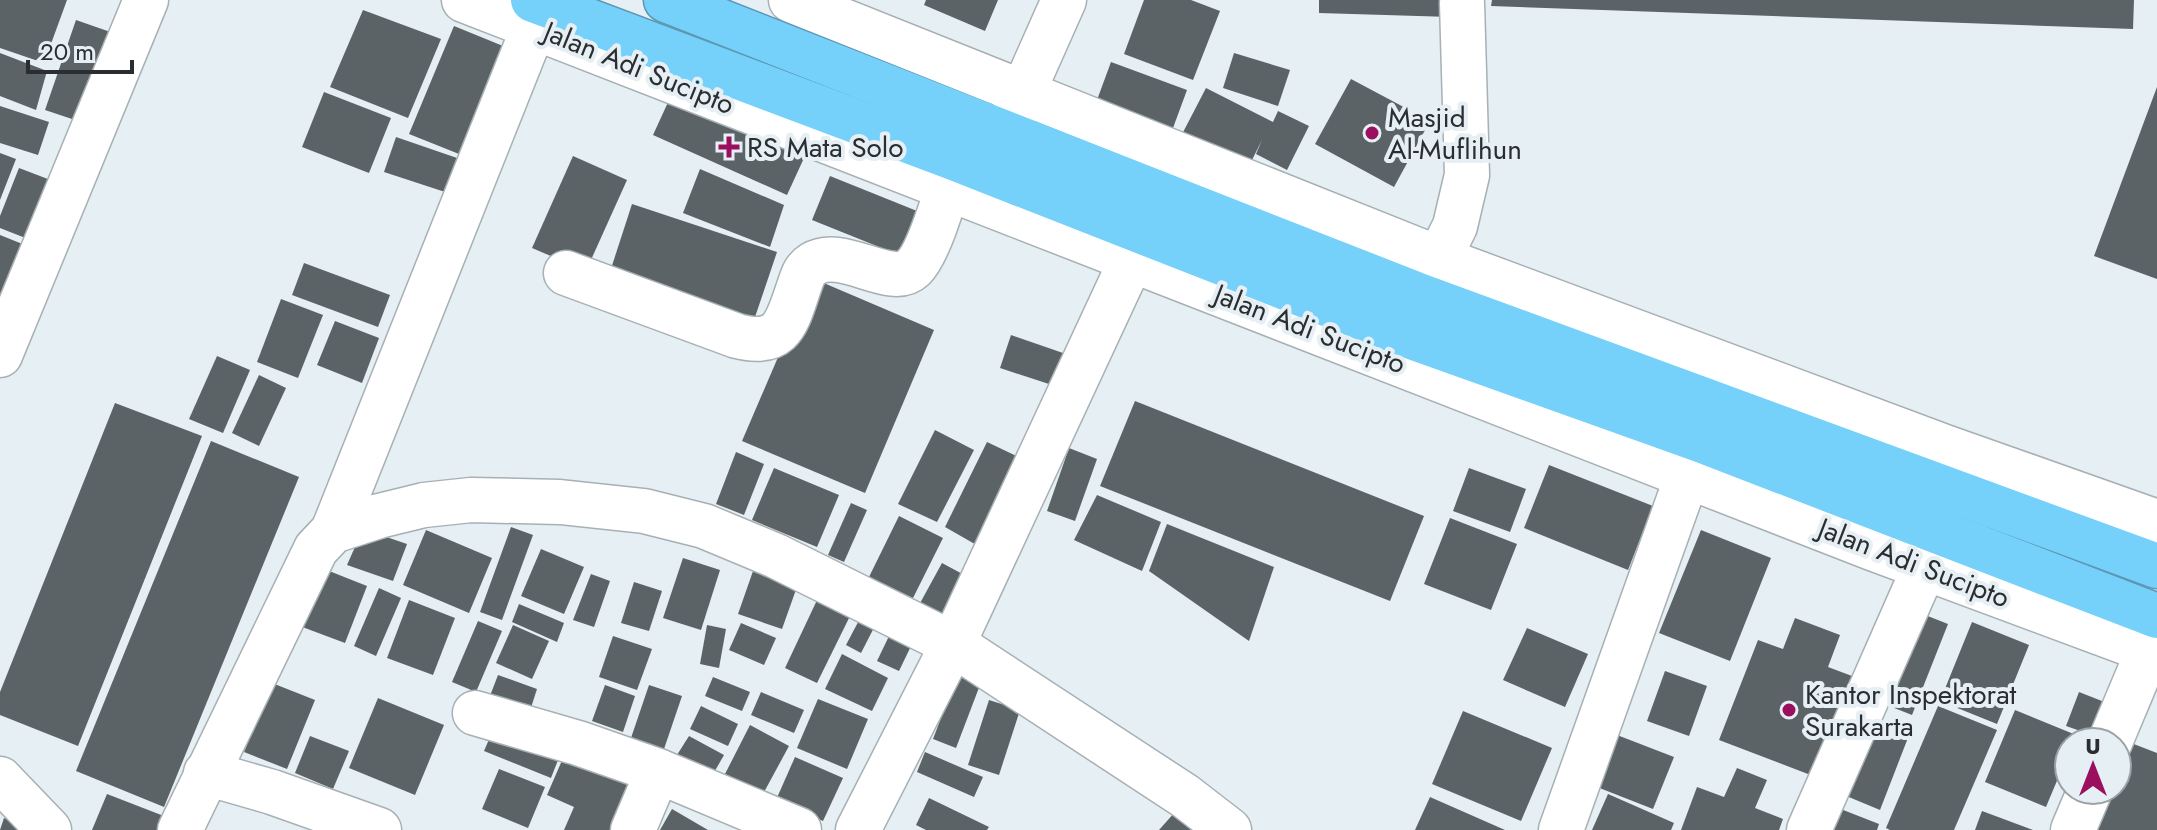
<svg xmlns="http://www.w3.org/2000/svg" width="2157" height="830" font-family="Jost,sans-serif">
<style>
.building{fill:#5b6367}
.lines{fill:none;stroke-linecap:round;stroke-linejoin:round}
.minor-casing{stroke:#a7b0b4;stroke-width:47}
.highway-casing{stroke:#5b97b3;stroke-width:47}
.minor{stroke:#fff;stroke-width:44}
.highway{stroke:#75d0fa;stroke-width:44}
.poi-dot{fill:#9b0f5f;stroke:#e6eff4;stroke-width:3}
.labels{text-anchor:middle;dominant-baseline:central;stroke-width:8;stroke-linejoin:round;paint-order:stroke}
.street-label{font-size:28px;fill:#2b2e30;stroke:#e6eff4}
.poi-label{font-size:28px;fill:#2b2e30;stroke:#e6eff4;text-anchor:start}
</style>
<rect width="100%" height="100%" fill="#e6eff4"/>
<g class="building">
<polygon points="0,0 67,0 44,63 0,48"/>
<polygon points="926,0 998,0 985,31 924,5"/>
<polygon points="1144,0 1191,0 1220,11 1193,80 1124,54"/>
<polygon points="1319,0 1452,0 1451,17 1319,13"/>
<polygon points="1492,0 2134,0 2133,29 1491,6"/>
<polygon points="363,10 441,39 408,118 330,87"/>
<polygon points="76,20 119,35 87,124 45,110"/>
<polygon points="454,26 503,46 459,154 409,134"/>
<polygon points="0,53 47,71 36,110 0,96"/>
<polygon points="1234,53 1290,70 1278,106 1223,88"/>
<polygon points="1111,62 1187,90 1173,128 1097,100"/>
<polygon points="1351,79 1430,121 1394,187 1315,144"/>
<polygon points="2157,87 2157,279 2094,256"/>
<polygon points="1206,88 1273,122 1278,111 1309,126 1287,170 1256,154 1262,140 1245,174 1179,140"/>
<polygon points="324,92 391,118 369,173 302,147"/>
<polygon points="670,98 804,158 787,195 653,135"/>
<polygon points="0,106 49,122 38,155 0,143"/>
<polygon points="396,137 457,158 445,192 384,172"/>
<polygon points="0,153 16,159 0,200"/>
<polygon points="573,156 627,180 586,271 532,248"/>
<polygon points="19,168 61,184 38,243 0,228 0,216"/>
<polygon points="700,169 784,205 770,247 683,213"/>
<polygon points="830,176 927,215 909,259 812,220"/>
<polygon points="632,204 777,252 752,326 608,278"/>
<polygon points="0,235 35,249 0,312"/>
<polygon points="304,263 390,295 378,327 292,295"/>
<polygon points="812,278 934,330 865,493 742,441"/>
<polygon points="281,299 323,315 298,378 257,362"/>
<polygon points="335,321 379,338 362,383 317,365"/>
<polygon points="1011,335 1063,353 1052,385 1000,368"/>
<polygon points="217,356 250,370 223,433 189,419"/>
<polygon points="259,375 286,388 259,446 232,433"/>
<polygon points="1135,401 1424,516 1390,601 1100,486"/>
<polygon points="115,403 202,436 78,746 0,715 0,692"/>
<polygon points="935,430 974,450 937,522 898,504"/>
<polygon points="211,441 299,477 164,807 76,771"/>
<polygon points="987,442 1023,459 980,547 945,527"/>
<polygon points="1069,448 1097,459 1075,521 1047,511"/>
<polygon points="736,452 764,464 744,515 716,504"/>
<polygon points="1549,465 1653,506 1628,570 1524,528"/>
<polygon points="774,468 839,495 817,547 752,520"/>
<polygon points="1469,468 1526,489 1510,532 1453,511"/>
<polygon points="1097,495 1161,522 1142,571 1074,540"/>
<polygon points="851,503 867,510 844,562 828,555"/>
<polygon points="899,516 943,538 913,598 869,577"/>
<polygon points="1450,518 1517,544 1491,610 1424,584"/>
<polygon points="1167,524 1274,567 1249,641 1149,571"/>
<polygon points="511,527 533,535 502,620 480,612"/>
<polygon points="363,529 407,544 393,581 347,565"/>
<polygon points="426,530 492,558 469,613 403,585"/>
<polygon points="1701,530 1771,558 1730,661 1659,633"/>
<polygon points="541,549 584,567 564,614 521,596"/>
<polygon points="759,554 803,570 782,629 738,614"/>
<polygon points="683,558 720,570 701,630 663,618"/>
<polygon points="942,563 968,577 945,620 919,605"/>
<polygon points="319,567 367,586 345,643 297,625"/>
<polygon points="591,574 610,581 594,627 573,620"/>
<polygon points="634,582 662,591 649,631 621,623"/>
<polygon points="379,588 401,598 376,656 354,646"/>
<polygon points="818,598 851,614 817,683 785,668"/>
<polygon points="409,600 455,618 433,675 387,658"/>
<polygon points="519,604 564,623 557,642 512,622"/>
<polygon points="865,609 880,616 861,653 846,645"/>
<polygon points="1910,609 1948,624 1912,715 1874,700"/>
<polygon points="1795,618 1840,635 1828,667 1860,679 1821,779 1719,740 1758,640 1783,649"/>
<polygon points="478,621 502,631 476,692 452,682"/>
<polygon points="1972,622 2029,645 1997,724 1940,701"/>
<polygon points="741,623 776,638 764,665 729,650"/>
<polygon points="513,625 549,641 532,679 496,663"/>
<polygon points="707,625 726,629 719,668 700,664"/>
<polygon points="1527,628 1588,654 1565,707 1503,680"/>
<polygon points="890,634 912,644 899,671 877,661"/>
<polygon points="613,636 652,649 637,690 599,677"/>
<polygon points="842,654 888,678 872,711 825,689"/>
<polygon points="1665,671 1707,686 1689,736 1647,721"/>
<polygon points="498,675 537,689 528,717 488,701"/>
<polygon points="957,676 980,685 956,748 933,739"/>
<polygon points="713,677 750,692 742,711 705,696"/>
<polygon points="272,683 315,700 287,769 244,752"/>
<polygon points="605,685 635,696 623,732 592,721"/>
<polygon points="649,685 682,696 664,749 631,738"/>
<polygon points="761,692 804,710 794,733 751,715"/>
<polygon points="2079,692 2107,703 2095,736 2066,726"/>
<polygon points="378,698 444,725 415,795 349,768"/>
<polygon points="818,699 868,719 847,769 797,748"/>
<polygon points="989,700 1020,710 999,775 968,765"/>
<polygon points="701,706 738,724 728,746 690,729"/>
<polygon points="1938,706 1997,730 1954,830 1890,830 1886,828"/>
<polygon points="2015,710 2076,735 2073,742 2069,742 2069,752 2046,807 1985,782"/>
<polygon points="1463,711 1552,748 1521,821 1432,784"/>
<polygon points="1875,717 1911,730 1880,810 1844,795"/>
<polygon points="496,723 562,750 551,778 484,751"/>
<polygon points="750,725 789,746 763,794 725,774"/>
<polygon points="1617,735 1674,757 1653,809 1597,787"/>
<polygon points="310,736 349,751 333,789 295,773"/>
<polygon points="689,736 724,755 712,776 677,755"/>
<polygon points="2126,741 2157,753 2157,830 2092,830 2107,790 2117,790 2117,764"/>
<polygon points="570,742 643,775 619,830 564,830 574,807 547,795"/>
<polygon points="925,752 983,777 974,797 917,772"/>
<polygon points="795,757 843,778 823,821 776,800"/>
<polygon points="1737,768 1767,780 1755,808 1783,819 1779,830 1681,830 1697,787 1724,797"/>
<polygon points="499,769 545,787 528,828 482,809"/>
<polygon points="107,794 169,818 164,830 92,830"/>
<polygon points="1608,794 1674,823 1671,830 1592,830"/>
<polygon points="1430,797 1505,830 1415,830"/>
<polygon points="929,798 989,827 987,830 926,830 916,825"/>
<polygon points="1183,803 1213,830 1159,830"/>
<polygon points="1833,806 1879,824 1877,830 1823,830"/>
<polygon points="672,809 708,830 660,830"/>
<polygon points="1982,811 2033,830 1975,830"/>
<polygon points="4,818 31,830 0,830"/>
</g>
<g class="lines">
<defs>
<g id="minor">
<polyline points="464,0 1872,548 2157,654"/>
<polyline points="791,0 1440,259 1945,447 2157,522"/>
<polyline points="1012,117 1064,0"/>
<path d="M566,273L737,336C784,348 787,321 800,284C803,275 805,269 813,264C843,246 891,289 913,268C931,251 948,184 956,160"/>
<polyline points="1426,285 1455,226 1467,175 1462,3"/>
<polyline points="0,355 146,0"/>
<polyline points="333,531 543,4"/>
<polyline points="475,713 578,743 658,771"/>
<polyline points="2110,742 2157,630"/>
<polyline points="206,773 272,792 379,830"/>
<polyline points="0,779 49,830"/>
<polyline points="180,830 316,549 333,531 379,516 424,505 471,500 560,502 644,511 704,526 776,556 953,644 1185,796 1229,830"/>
<polyline points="633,830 658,771 799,830"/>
<polyline points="858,830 953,644 1144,233"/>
<polyline points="1561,830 1698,446"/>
<polyline points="1809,830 1937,539"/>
<polyline points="2073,830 2090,790"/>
</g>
<g id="highway">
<polyline points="533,0 956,159 1403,334 1700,440 2157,616"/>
<polyline points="666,0 1421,296 2157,566"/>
</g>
</defs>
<use href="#minor" class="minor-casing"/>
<use href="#highway" class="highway-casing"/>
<use href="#minor" class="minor"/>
<use href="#highway" class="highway"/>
</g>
<g class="poi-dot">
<circle cx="1372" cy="133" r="8"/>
<path d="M725 135h8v8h8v8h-8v8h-8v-8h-8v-8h8z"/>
<circle cx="1789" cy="710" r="8"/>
</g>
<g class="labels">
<g class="street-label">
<text transform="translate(639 68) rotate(22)">Jalan Adi Sucipto</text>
<text transform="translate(1310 329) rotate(21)">Jalan Adi Sucipto</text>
<text transform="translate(1914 563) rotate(21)">Jalan Adi Sucipto</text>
</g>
<g class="poi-label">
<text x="1388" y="117">Masjid<tspan x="1388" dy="32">Al-Muflihun</tspan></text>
<text x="747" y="147">RS Mata Solo</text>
<text x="1805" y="694">Kantor Inspektorat<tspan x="1805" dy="32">Surakarta</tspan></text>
</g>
</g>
<g transform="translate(2093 766)"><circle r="38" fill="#e6eff4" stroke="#9ba2a6" stroke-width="2"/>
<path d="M0-6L14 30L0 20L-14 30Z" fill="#9b0f5f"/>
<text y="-12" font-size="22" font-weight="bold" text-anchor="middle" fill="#2b2e30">U</text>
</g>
<path d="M28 60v12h104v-12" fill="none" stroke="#2b2e30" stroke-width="4"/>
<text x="40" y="60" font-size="24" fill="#2b2e30" stroke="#e6eff4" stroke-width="6" paint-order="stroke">20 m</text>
</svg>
